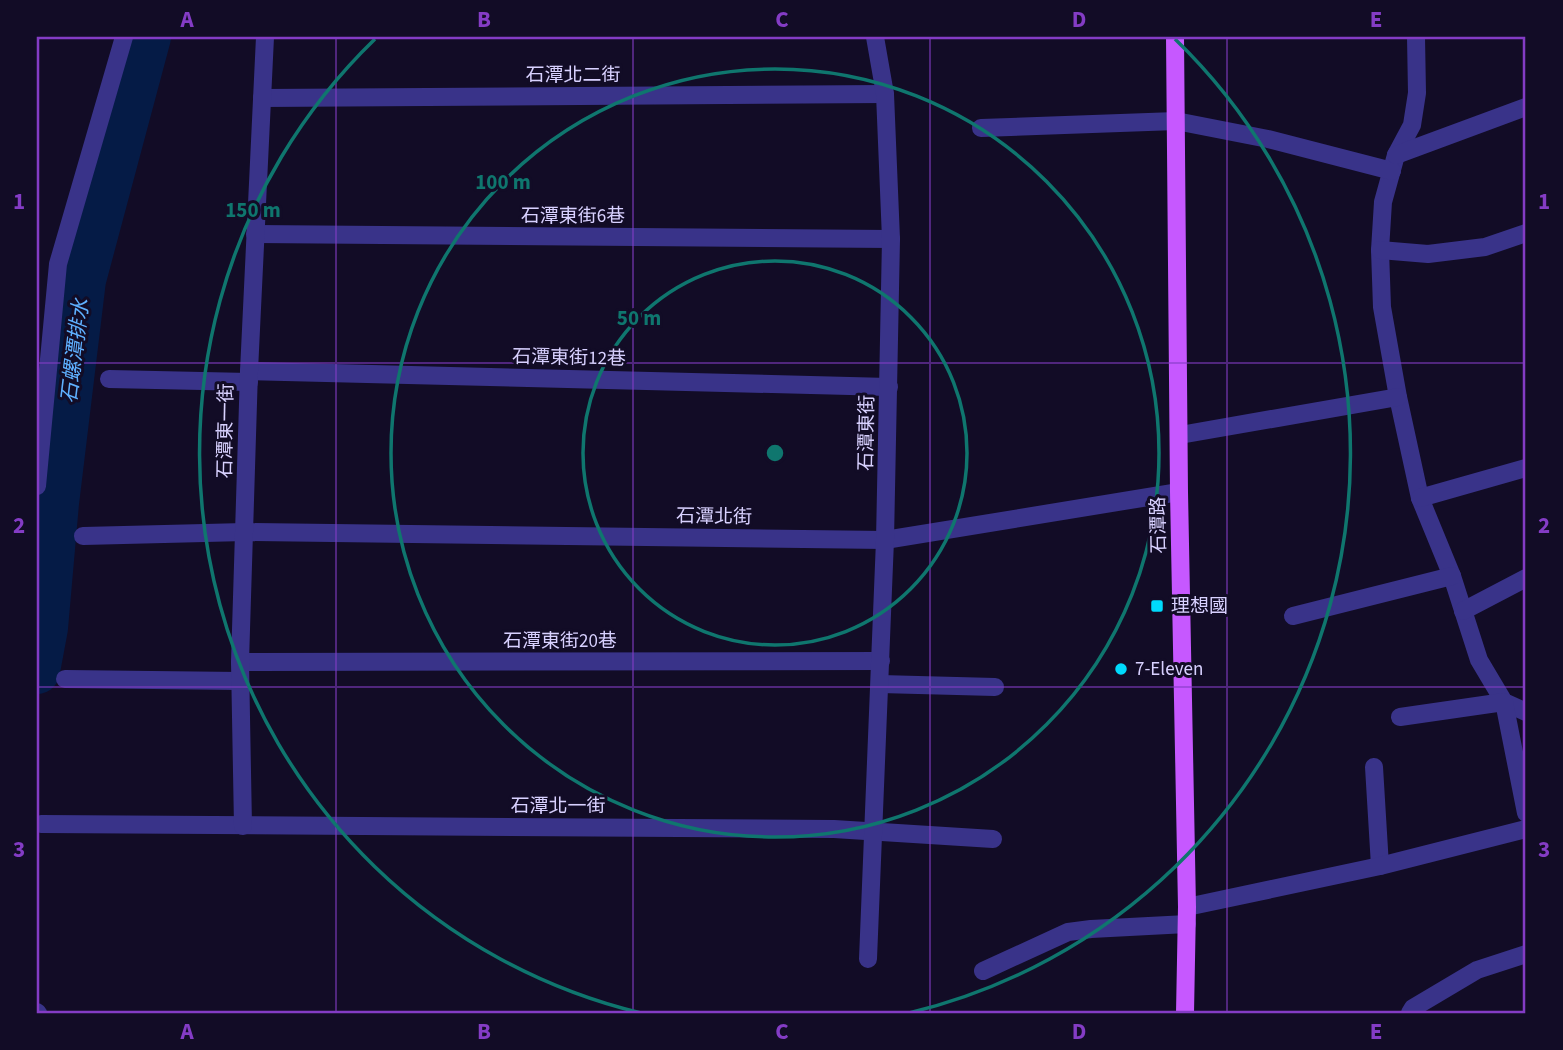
<svg xmlns="http://www.w3.org/2000/svg" width="1563" height="1050" font-family="'Source Sans 3','Noto Sans TC',sans-serif">
<style>
.lines{fill:none;stroke-linecap:round;stroke-linejoin:round}
.river{stroke:#051b46;stroke-width:46}
.minor{stroke:#393389;stroke-width:18}
.major{stroke:#c658ff;stroke-width:18}
.grid{fill:none;stroke:#843cc5;stroke-width:2;stroke-opacity:0.55}
.ring{fill:none;stroke:#0f766e;stroke-width:3.5}
.poi-dot{fill:#00dafc;stroke:#120c26;stroke-width:2.5}
.labels{text-anchor:middle;dominant-baseline:central;stroke-width:6;stroke-linejoin:round;paint-order:stroke}
.street-label{font-size:19px;fill:#d8d1ff;stroke:#120c26}
.poi-label{font-size:19px;fill:#d8d1ff;stroke:#120c26;text-anchor:start}
.water-label{font-size:21px;font-style:italic;fill:#5fb0ff;stroke:#120c26}
.centre{fill:#0f766e;stroke:#120c26;stroke-width:3.5}
.ring-label{font-size:21px;text-anchor:middle;font-weight:bold;fill:#0f766e;stroke:#120c26;stroke-width:6;stroke-linejoin:round;paint-order:stroke}
.neatline{fill:none;stroke:#843cc5;stroke-width:2.5}
.grid-label{font-size:23px;text-anchor:middle;font-weight:bold;fill:#843cc5}
</style>
<rect width="100%" height="100%" fill="#120c26"/>
<g class="lines">
<polyline class="river" points="37,671 45,628 56,503 83,280 148,37"/>
<g class="minor">
<polyline points="1416,37 1417,93 1412,125 1396,155 1383,202 1380,250 1382,307 1398,397 1420,498 1452,576 1479,660 1504,702 1526,712"/>
<polyline points="262,98 885,94"/>
<polyline points="981,128 1176,121 1268,139 1392,171"/>
<polyline points="1396,155 1526,107"/>
<polyline points="255,234 891,239"/>
<polyline points="1380,250 1428,254 1485,247 1526,233"/>
<polyline points="249,371 889,387"/>
<polyline points="109,379 249,382"/>
<polyline points="1180,435 1398,397"/>
<polyline points="37,486 58,264 124,37"/>
<polyline points="1420,498 1526,468"/>
<polyline points="83,536 245,532 885,540 1179,492"/>
<polyline points="1463,611 1526,578"/>
<polyline points="1293,616 1452,576"/>
<polyline points="240,662 881,661"/>
<polyline points="65,679 240,681"/>
<polyline points="880,684 995,687"/>
<polyline points="1400,717 1504,702 1526,813"/>
<polyline points="1374,767 1380,866"/>
<polyline points="41,824 834,829 993,839"/>
<polyline points="243,826 240,662 249,371 265,37"/>
<polyline points="1187,907 1380,866 1526,829"/>
<polyline points="868,959 885,540 891,239 885,94 875,37"/>
<polyline points="983,971 1068,932 1091,929 1187,924"/>
<polyline points="37,1012 38,1013"/>
<polyline points="1410,1013 1413,1008 1477,970 1526,954"/>
</g>
<polyline class="major" points="1175,37 1179,492 1187,907 1185,1013"/>
</g>
<path class="grid" d="M336,37V1013M633,37V1013M930,37V1013M1227,37V1013M37,363H1526M37,687H1526"/>
<g class="ring">
<circle cx="775" cy="453" r="192"/>
<circle cx="775" cy="453" r="384"/>
<path d="M641 1013A576 576 0 0 1 375 39M1175 39A576 576 0 0 1 909 1013"/>
</g>
<g class="poi-dot">
<rect x="1150" y="599" width="14" height="14" rx="3.5"/>
<circle cx="1121" cy="669" r="7"/>
</g>
<g class="labels">
<g class="street-label">
<text x="573" y="75">石潭北二街</text>
<text x="573" y="216">石潭東街6巷</text>
<text transform="translate(569 358) rotate(1)">石潭東街12巷</text>
<text transform="translate(226 431) rotate(-89)">石潭東一街</text>
<text transform="translate(867 433) rotate(-89)">石潭東街</text>
<text transform="translate(714 517) rotate(1)">石潭北街</text>
<text transform="translate(1159 525) rotate(-91)">石潭路</text>
<text x="560" y="641">石潭東街20巷</text>
<text x="558" y="806">石潭北一街</text>
</g>
<g class="poi-label">
<text x="1171" y="606">理想國</text>
<text x="1135" y="669">7-Eleven</text>
</g>
<g class="water-label">
<text transform="translate(75 351) rotate(-83)">石螺潭排水</text>
</g>
</g>
<circle cx="775" cy="453" r="10" class="centre"/>
<g class="ring-label">
<text x="503" y="189">100 m</text>
<text x="253" y="217">150 m</text>
<text x="639" y="325">50 m</text>
</g>
<rect width="1563" height="1050" fill="none" stroke="#120c26" stroke-width="77"/>
<rect x="38" y="38" width="1486" height="974" class="neatline"/>
<g class="grid-label">
<text x="187" y="27">A</text>
<text x="484" y="27">B</text>
<text x="782" y="27">C</text>
<text x="1079" y="27">D</text>
<text x="1376" y="27">E</text>
<text x="19" y="209">1</text>
<text x="1544" y="209">1</text>
<text x="19" y="533">2</text>
<text x="1544" y="533">2</text>
<text x="19" y="857">3</text>
<text x="1544" y="857">3</text>
<text x="187" y="1039">A</text>
<text x="484" y="1039">B</text>
<text x="782" y="1039">C</text>
<text x="1079" y="1039">D</text>
<text x="1376" y="1039">E</text>
</g>
</svg>
